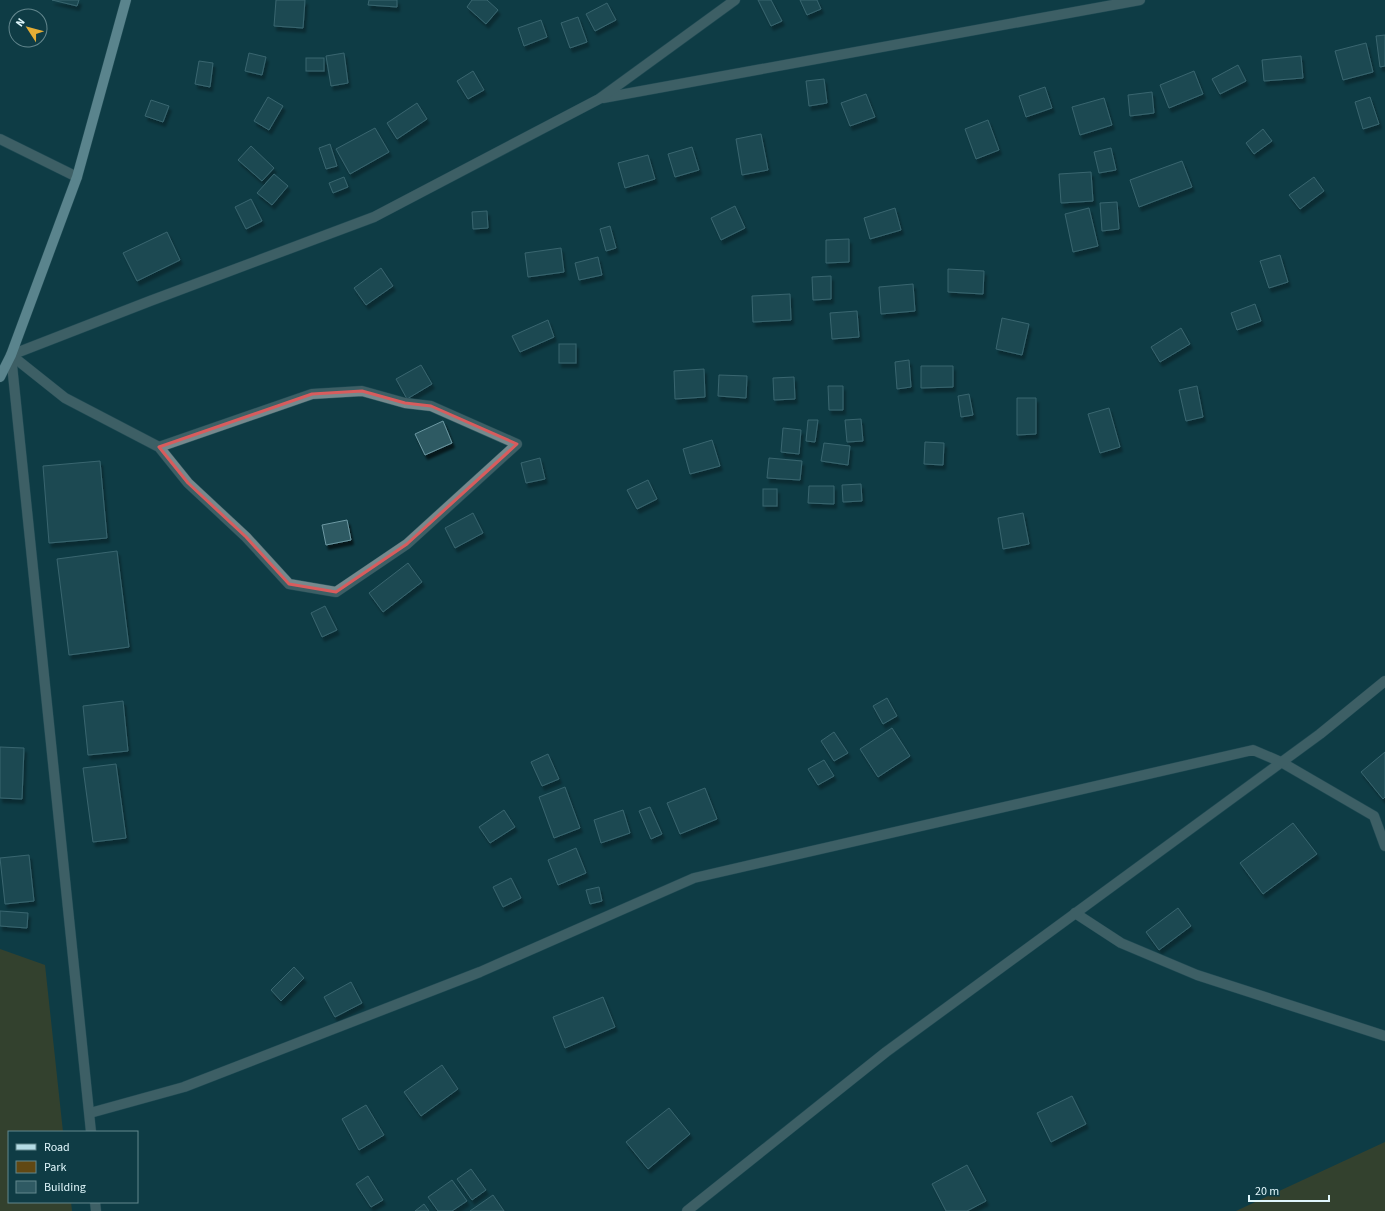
<svg xmlns="http://www.w3.org/2000/svg" width="1385" height="1211" font-family="'Source Sans 3',sans-serif">
<style>
.green{fill:#614813}
.building{fill:#2f5a63;stroke:#6c98a2;filter:url(#shadow)}
.lines{fill:none;stroke-linecap:round;stroke-linejoin:round}
.minor-casing{stroke:#305a62;stroke-width:11}
.major-casing{stroke:#305a62;stroke-width:11}
.minor{stroke:#76898d;stroke-width:10}
.major{stroke:#b5dce5;stroke-width:10}
.marked{fill:none;stroke:#d85c5d;stroke-width:3;stroke-linejoin:round}
</style>
<defs>
<filter id="shadow"><feDropShadow dx="2.5" dy="4.5" stdDeviation="1" flood-color="#0009"/></filter>
</defs>
<rect width="100%" height="100%" fill="#0f3c45"/>
<g class="green">
<polygon points="0,949 45,965 63,1132 9,1132 9,1202 71,1202 72,1211 0,1211"/>
<polygon points="1385,1142 1385,1211 1236,1211"/>
</g>
<g class="building">
<polygon points="52,0 79,0 77,6"/>
<polygon points="276,0 305,0 303,28 274,26"/>
<polygon points="369,0 397,0 397,7 368,5"/>
<polygon points="472,0 487,0 498,10 486,24 467,7"/>
<polygon points="758,0 771,0 782,21 771,26"/>
<polygon points="800,0 817,0 821,9 807,15"/>
<polygon points="607,3 616,20 595,31 586,14"/>
<polygon points="578,17 587,42 570,48 561,23"/>
<polygon points="541,20 547,37 524,46 518,28"/>
<polygon points="1385,35 1385,66 1380,67 1376,36"/>
<polygon points="1366,43 1373,72 1343,80 1335,51"/>
<polygon points="249,53 266,57 262,75 245,71"/>
<polygon points="344,53 348,83 331,86 326,56"/>
<polygon points="1301,56 1303,78 1264,81 1262,60"/>
<rect x="306" y="58" width="18" height="13"/>
<polygon points="199,61 213,63 210,87 195,84"/>
<polygon points="1238,65 1246,81 1220,94 1212,79"/>
<polygon points="473,71 484,90 468,99 457,81"/>
<polygon points="1194,71 1203,94 1169,108 1160,85"/>
<polygon points="824,79 827,103 809,106 806,81"/>
<polygon points="1045,87 1052,108 1026,117 1019,96"/>
<polygon points="1152,92 1154,113 1130,116 1128,95"/>
<polygon points="866,94 875,117 850,126 841,103"/>
<polygon points="268,97 283,106 269,130 254,121"/>
<polygon points="1370,97 1379,124 1363,129 1355,102"/>
<polygon points="1104,98 1112,125 1080,135 1072,107"/>
<polygon points="151,100 169,106 163,122 145,116"/>
<polygon points="417,103 427,119 397,139 387,123"/>
<polygon points="988,120 999,150 976,159 965,129"/>
<polygon points="375,128 389,152 350,174 336,149"/>
<polygon points="1263,129 1272,141 1254,154 1246,143"/>
<polygon points="761,134 768,170 742,175 736,139"/>
<polygon points="330,144 337,166 326,169 319,148"/>
<polygon points="251,146 274,168 262,181 238,160"/>
<polygon points="692,147 699,170 675,177 668,154"/>
<polygon points="1111,148 1116,170 1099,173 1094,152"/>
<polygon points="648,155 655,179 625,188 618,163"/>
<polygon points="1182,161 1192,187 1139,207 1130,180"/>
<polygon points="1091,172 1093,201 1061,203 1059,174"/>
<polygon points="274,174 288,186 272,205 257,193"/>
<polygon points="344,177 348,187 333,193 329,183"/>
<polygon points="1314,177 1324,191 1300,209 1289,195"/>
<polygon points="251,199 262,221 246,229 235,207"/>
<polygon points="1117,202 1119,229 1102,231 1100,203"/>
<polygon points="735,206 745,228 721,240 711,218"/>
<polygon points="895,208 901,230 870,239 864,218"/>
<polygon points="1089,208 1098,246 1073,252 1065,214"/>
<polygon points="487,211 488,228 473,229 472,212"/>
<polygon points="610,226 616,248 606,251 600,229"/>
<polygon points="167,232 180,260 137,281 123,253"/>
<polygon points="849,239 849,262 826,263 826,240"/>
<polygon points="561,248 564,272 528,277 525,253"/>
<polygon points="1280,255 1288,282 1269,288 1260,261"/>
<polygon points="598,257 602,275 579,280 575,263"/>
<polygon points="381,268 393,286 366,305 354,288"/>
<polygon points="948,269 984,271 983,294 948,292"/>
<polygon points="831,276 831,299 813,300 812,277"/>
<polygon points="913,284 915,311 881,314 879,287"/>
<polygon points="790,294 791,320 753,322 752,296"/>
<polygon points="1255,304 1261,321 1237,330 1231,313"/>
<polygon points="857,311 859,337 832,339 830,313"/>
<polygon points="1002,318 1029,324 1022,355 996,349"/>
<polygon points="548,320 554,337 520,352 512,336"/>
<polygon points="1181,328 1190,344 1160,362 1151,347"/>
<rect x="559" y="344" width="17" height="19"/>
<polygon points="909,360 911,387 897,389 895,362"/>
<polygon points="421,365 432,384 407,399 396,379"/>
<polygon points="921,366 953,366 953,387 921,388"/>
<polygon points="704,369 705,397 675,399 674,371"/>
<polygon points="719,375 747,376 746,398 718,396"/>
<polygon points="794,377 795,399 774,400 773,378"/>
<polygon points="828,386 843,386 843,410 829,410"/>
<polygon points="1197,386 1203,417 1186,421 1179,390"/>
<polygon points="969,394 973,415 961,417 958,396"/>
<polygon points="1017,398 1036,398 1036,434 1017,435"/>
<polygon points="1109,408 1120,447 1100,453 1088,414"/>
<polygon points="861,419 863,441 847,442 845,420"/>
<polygon points="808,420 818,420 815,442 806,441"/>
<polygon points="443,421 452,443 425,455 415,434"/>
<polygon points="783,428 801,430 799,454 781,452"/>
<polygon points="712,440 720,466 690,474 683,449"/>
<polygon points="925,442 944,443 943,465 924,464"/>
<polygon points="824,443 850,446 848,465 821,461"/>
<polygon points="540,458 545,479 526,483 521,463"/>
<polygon points="769,458 802,461 800,480 767,478"/>
<polygon points="100,461 107,538 49,543 43,466"/>
<polygon points="648,480 657,499 637,509 627,490"/>
<polygon points="861,484 862,501 843,502 842,485"/>
<polygon points="809,486 834,486 834,504 808,503"/>
<rect x="763" y="489" width="14" height="17"/>
<polygon points="473,513 483,533 455,548 445,528"/>
<polygon points="1023,513 1029,544 1003,549 998,518"/>
<polygon points="347,520 351,540 326,545 322,525"/>
<polygon points="117,551 129,647 69,655 57,559"/>
<polygon points="408,563 422,582 383,612 369,593"/>
<polygon points="325,606 337,630 322,637 311,613"/>
<polygon points="887,698 897,716 883,724 873,706"/>
<polygon points="123,701 128,751 88,755 83,706"/>
<polygon points="892,728 910,756 878,777 860,749"/>
<polygon points="834,732 848,753 834,761 821,741"/>
<polygon points="0,747 24,748 22,799 0,798"/>
<polygon points="1385,752 1385,797 1383,799 1361,772"/>
<polygon points="548,754 559,779 542,786 531,762"/>
<polygon points="824,760 834,776 818,785 808,769"/>
<polygon points="116,764 126,838 93,842 83,768"/>
<polygon points="565,787 580,828 554,838 539,797"/>
<polygon points="705,788 717,819 680,834 667,803"/>
<polygon points="650,807 662,834 651,839 639,811"/>
<polygon points="504,810 515,827 490,843 479,827"/>
<polygon points="623,810 630,833 601,843 594,820"/>
<polygon points="1293,823 1317,854 1263,894 1240,863"/>
<polygon points="576,848 586,873 558,885 548,860"/>
<polygon points="29,855 34,901 5,904 0,858"/>
<polygon points="511,878 521,898 503,907 493,887"/>
<polygon points="599,887 602,901 590,904 586,890"/>
<polygon points="1178,908 1191,926 1159,950 1146,932"/>
<polygon points="0,911 28,913 27,928 0,926"/>
<polygon points="294,967 304,978 281,1001 271,990"/>
<polygon points="351,982 362,1003 335,1017 324,997"/>
<polygon points="603,997 615,1027 565,1048 553,1017"/>
<polygon points="442,1065 458,1089 421,1116 404,1092"/>
<polygon points="1072,1096 1086,1124 1051,1142 1037,1113"/>
<polygon points="366,1105 384,1135 359,1150 342,1119"/>
<polygon points="669,1108 690,1134 648,1169 626,1142"/>
<polygon points="967,1165 986,1201 967,1211 946,1211 932,1184"/>
<polygon points="471,1169 486,1190 472,1200 457,1179"/>
<polygon points="368,1176 383,1200 371,1207 356,1184"/>
<polygon points="452,1180 467,1201 452,1211 438,1211 428,1197"/>
<polygon points="493,1195 504,1211 470,1211"/>
<polygon points="424,1204 429,1211 415,1211"/>
</g>
<g class="lines">
<defs>
<g id="minor">
<polyline points="603,98 1140,0"/>
<polyline points="0,139 77,177"/>
<polyline points="11,355 65,398 159,447 188,483 246,537 289,584 336,592 407,544 517,444 431,406 405,403 362,391 312,394 159,447"/>
<polyline points="11,355 150,301 374,217 599,99 735,0"/>
<polyline points="11,355 91,1132"/>
<polyline points="1075,913 1121,943 1197,975 1385,1036"/>
<polyline points="90,1113 184,1087 480,972 694,878 1253,750 1281,762 1374,816 1385,846"/>
<polyline points="95,1202 96,1211"/>
<polyline points="687,1211 886,1052 1320,734 1385,681"/>
</g>
<polyline id="major" points="0,377 11,355 77,177 126,0"/>
</defs>
<use href="#minor" class="minor-casing"/>
<use href="#major" class="major-casing"/>
<use href="#minor" class="minor"/>
<use href="#major" class="major"/>
</g>
<path d="M0 0H1385V1211H0ZM362,391L405,403L431,406L517,444L407,544L336,592L289,584L246,537L188,483L159,447L312,394Z" fill="#0f3c45" fill-opacity=".55" fill-rule="evenodd"/>
<path class="marked" d="M362,391L405,403L431,406L517,444L407,544L336,592L289,584L246,537L188,483L159,447L312,394Z"/>
<rect x="8" y="1131" width="130" height="72" fill="#0f3c45" stroke="#63878e"/>
<rect x="16" y="1144" width="20" height="6" fill="#b5dce5" stroke="#63878e"/>
<text x="44" y="1151" font-size="12" fill="#e0f7fc">Road</text>
<rect x="16" y="1161" width="20" height="12" fill="#614813" stroke="#63878e"/>
<text x="44" y="1171" font-size="12" fill="#e0f7fc">Park</text>
<rect x="16" y="1181" width="20" height="12" fill="#2f5a63" stroke="#63878e"/>
<text x="44" y="1191" font-size="12" fill="#e0f7fc">Building</text>
<g transform="translate(28 28) rotate(306)"><circle r="19" fill="#0f3c45" stroke="#63878e"/>
<path d="M0-3L7 15L0 10L-7 15Z" fill="#e5ad35"/>
<text y="-6" font-size="11" font-weight="bold" text-anchor="middle" fill="#e0f7fc">N</text>
</g>
<path d="M1249 1195v6h80v-6" fill="none" stroke="#e0f7fc" stroke-width="2"/>
<text x="1255" y="1195" font-size="12" fill="#e0f7fc" stroke="#0f3c45" stroke-width="3" paint-order="stroke">20 m</text>
</svg>
